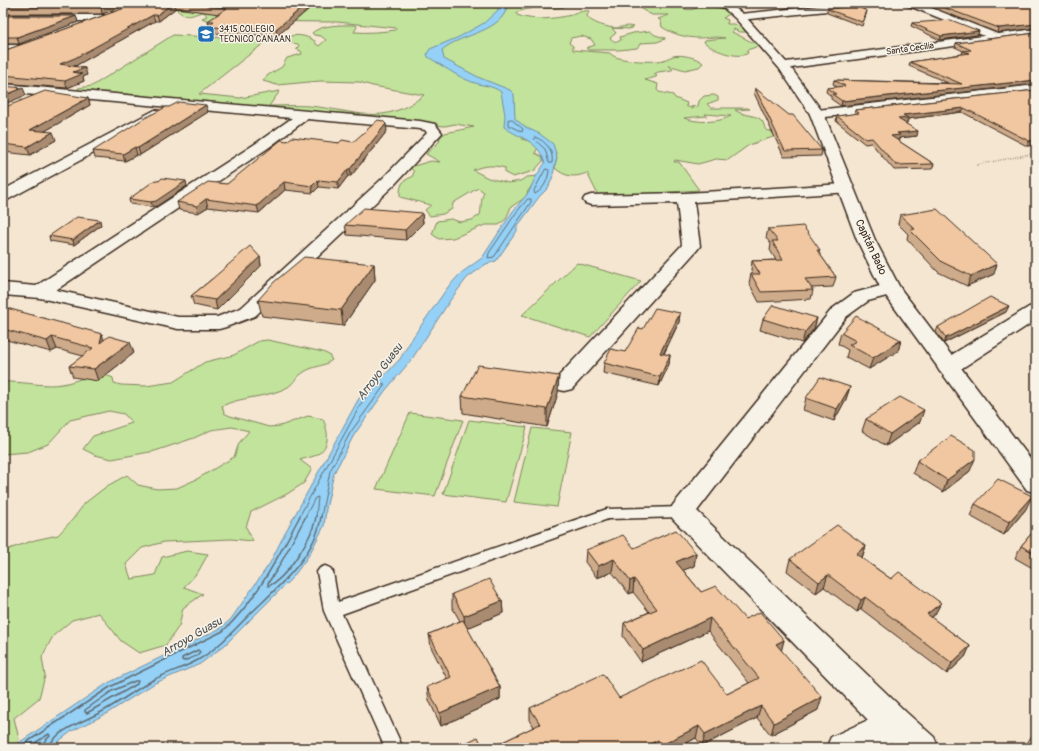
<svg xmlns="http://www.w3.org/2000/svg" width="1039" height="751" font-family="Pangolin,sans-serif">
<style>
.green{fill:#c2e39b;stroke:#7e865c;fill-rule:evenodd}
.water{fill:#95d1f6;stroke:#718ea0}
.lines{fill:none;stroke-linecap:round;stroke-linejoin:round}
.shore-far1{stroke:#5f6d74;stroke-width:1}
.shore{stroke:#5f6d74;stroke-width:1.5}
.lane-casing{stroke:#3b2a1e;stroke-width:3}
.street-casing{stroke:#3b2a1e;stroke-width:3}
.secondary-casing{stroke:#3b2a1e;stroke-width:3}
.path{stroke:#3b2a1e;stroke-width:1.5;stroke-dasharray:0.5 2;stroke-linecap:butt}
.lane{fill:#f7f3e8;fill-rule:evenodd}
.street{fill:#f7f3e8;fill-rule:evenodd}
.secondary{fill:#f7f3e8;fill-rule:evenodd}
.wall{fill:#ceab8a;stroke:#3b2a1e}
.shaded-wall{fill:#a88b70;stroke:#3b2a1e}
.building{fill:#f0c7a0;stroke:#3b2a1e}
.labels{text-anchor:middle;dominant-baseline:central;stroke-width:3;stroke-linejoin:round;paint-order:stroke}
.far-poi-label{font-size:9px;fill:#3b2a1e;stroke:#f7f3e8;text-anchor:start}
.far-street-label{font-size:9px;fill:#3b2a1e;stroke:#f7f3e8}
.street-label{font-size:11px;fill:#3b2a1e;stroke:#f7f3e8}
.water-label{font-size:12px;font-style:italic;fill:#525454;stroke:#f7f3e8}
</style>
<rect width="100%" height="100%" fill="#f5e6d2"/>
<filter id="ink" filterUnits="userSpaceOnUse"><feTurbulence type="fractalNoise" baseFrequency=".025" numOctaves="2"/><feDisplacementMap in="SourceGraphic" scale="8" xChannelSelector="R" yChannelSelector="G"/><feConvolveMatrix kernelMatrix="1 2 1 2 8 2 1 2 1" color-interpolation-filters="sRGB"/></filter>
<g filter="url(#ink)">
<g class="green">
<path d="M246,3C260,3 274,2 288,3C304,4 313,13 331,3H567L564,7C548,10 531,5 516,13L517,15C532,21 555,19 571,15C579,13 582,10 589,11L587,16C590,23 609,28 616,28C622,27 627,25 633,27L629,29L612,28L616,33L610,38C613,41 617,43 621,40L620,37L633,33L650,31L655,35L665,38V39L657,42L641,43L637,48L619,50H588L586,48L595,45L591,39L581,36L571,38L569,43L573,46V50L610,53C615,61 648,62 658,61C663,61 668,58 673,56C680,54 697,57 703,63L699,67L685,70L668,65L673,69L672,70L658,72L654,74L657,76L656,77L645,80L658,84L657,90L659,92L673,95L675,98L687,103L686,106L693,109L691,106L695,107L698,106L699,101L704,96L714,95L718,97V100L707,104L711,108H747L750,109L735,110C743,116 759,115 762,121C764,123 764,127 766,130L782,134L749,145L728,160L716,159L698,164L675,160L674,162H679L699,190L599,197L587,173C574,178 565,177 555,168L556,153L523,135L522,139L540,144L535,153L543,157V161L534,171L513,177L505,173V168C494,165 484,165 473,170L488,178L509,183L520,181L527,177L539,176L528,191L526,197L511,207L506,219L499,225H485L453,238L439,239L432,234L437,221L451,219L460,222L472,220L480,215C482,206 480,202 484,192L478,188L453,203L452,209L443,214L430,216L425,210L431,205L400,197C400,185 401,181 412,177L414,172L410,167L431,161L440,162L426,154L439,142L440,137L445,133L474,127L455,124L445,126L203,105L139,95L80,91L78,88L92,86L173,35L268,40L199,94L240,98L280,91L269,106C282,106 296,105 309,106C356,110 382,128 424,95L373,86L359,82L320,81L277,85L263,81L268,75L282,67L287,58L302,54L301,51L296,49L299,46L298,44L284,42L285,37C297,34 305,35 315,41V43L319,46L326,40L321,36L314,35L312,33C322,24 343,25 356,25L357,27L354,32C368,33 382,32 395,30L397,28L337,22L209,21L202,18L207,16L204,12C193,13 189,21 177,10L179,7L216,11V15H218ZM705,114L731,116C718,123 697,123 684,118L707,116Z"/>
<path d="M641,3L683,4L685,9C692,11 696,8 703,6C712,5 725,9 731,13L723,18L728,20L727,24H734L748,30L747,32H739L734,29L732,32C741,36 748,41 757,44L759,46L747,50L748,53C738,60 712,50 704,42L705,40L725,38C716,36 708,38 699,38C687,38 672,34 662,27L661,21L658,19L669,15H652L641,9Z"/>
<polygon points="577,263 641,281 590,337 522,315"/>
<path d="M268,340L323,352L329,355L332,360C323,367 313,366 304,372C297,376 294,383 288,387C268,398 242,396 222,406L224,413L230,416L269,427L280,426L308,416L323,419C328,431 331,445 318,454C314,457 305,458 300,460L312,469L304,483L287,494L251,512L246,527L253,541L231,539L164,542L142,548L126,564L131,579L155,575L162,557L187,551L208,554L198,572L184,587L203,594L183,608L179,626L166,645L139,653L121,641L99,613L72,620L53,636L42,657L45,676L39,698L14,718L19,739L15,748H3V551L35,540L58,535L73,519L85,503L107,486L127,475L138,485L157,489L177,488L197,479L234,457L239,443L249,431L232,427L211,430L194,438L155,451L112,459L95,455L83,449L93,436L132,423L124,414L109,411L70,420L48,444L28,452L3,454V381L9,382C26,382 46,387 62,384C78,382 96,369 113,378L114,383L121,385L146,386L173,382L205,362L234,355L259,341Z"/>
<polygon points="410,413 463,420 435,496 376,489"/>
<polygon points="469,420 527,427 506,502 443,494"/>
<polygon points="532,428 572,432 557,507 514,502"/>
</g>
<path class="water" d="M500,3H508C504,33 461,33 442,50L444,59L480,78L510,90L514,94L515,119L527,128L540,134L553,144L557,157L552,179L548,188L539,197L517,227V231L496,261L486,264L467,278L451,299L412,359L385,391L354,435L334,473L326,509L324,526L309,555L293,577L225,645L200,664L155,683L106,714L72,731L50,748H11L108,683L221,628L231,619L270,563L285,533L358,400L369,387L383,377L400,359L413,337L448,287L461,273L482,258L513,211L529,192L535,178L545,163C537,139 522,140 504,127L505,115L501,92C492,85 482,86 472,82C456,76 443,66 428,57L427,54L430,49L459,37L484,23L498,10Z"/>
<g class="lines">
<g class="shore-far1">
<polygon points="511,119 523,129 522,132 508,125 508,120"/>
<path d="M535,137C546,141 554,151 552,163H549L545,149L535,140Z"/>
<path d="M546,169L549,170C548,180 544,189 535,194L534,191Z"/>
<polygon points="528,199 531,199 531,202 494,257 488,258 489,253 516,213"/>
<polyline points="299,517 362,402 372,390 384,383 384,386 350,433 330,471 321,517"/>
<polyline points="305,517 315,498 318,497 316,517"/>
</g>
<g class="shore">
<path d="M306,516L278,568L268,583V586C286,580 314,534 316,516"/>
<polygon points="198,650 200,652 196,656 184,661 182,660 182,658"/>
<polygon points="135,681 138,681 137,684 87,713 85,712 85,710 112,691"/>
<path d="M18,748L110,687L223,631C257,600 278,556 300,516"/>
<polyline points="27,748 49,734 50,736 44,742 43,748"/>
<path d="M48,748C56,729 88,720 105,710C121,701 137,689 153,680C168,672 184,668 198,660C219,648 235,629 252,612C278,587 317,554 321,516"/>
</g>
<defs>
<polygon id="lane" points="682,507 687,508 689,512 687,516 682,517 608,519 342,614 403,748 385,748 324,611 317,572 320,568 325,566 330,568 333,572 338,602 607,509"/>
<g id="street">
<polygon points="847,3 880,3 875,6 740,20 735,17 740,14"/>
<polygon points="905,3 919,3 1000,35 1001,37 1000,39 992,39 907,5"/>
<polygon points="3,15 103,15 108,18 103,21 3,21"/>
<polygon points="3,45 22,45 28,48 22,51 3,51"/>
<path d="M3,84L420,121L435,124L442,133L395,184L255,316L226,327L219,329H178L40,298L3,295V283L36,286L258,142L292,118L3,92ZM307,119L420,129L425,130L427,133L383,178L241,308L217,317H178L56,290L268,148Z"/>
<polygon points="1036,85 1036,93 817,118 812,117 810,114 812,111 817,110"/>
<polygon points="155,110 160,111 162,114 160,117 9,199 3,201 3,190"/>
<polygon points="845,184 851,186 853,189 851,192 694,202 700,246 697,250 572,389 564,391 556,389 553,384 556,379 682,245 677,203 591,205 585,203 583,200 585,197 591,195 685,193"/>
<polygon points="891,283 898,285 901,289 898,293 868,301 846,317 697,511 907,713 934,737 939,748 897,748 891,742 879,748 826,748 831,737 868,720 673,519 669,512 673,505 832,309 854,293"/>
<polygon points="1036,305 1036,320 956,372 948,374 940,372 937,367 940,362 1029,307"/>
</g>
<polygon id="secondary" points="718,3 729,3 744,15 786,62 1036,29 1036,35 791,68 824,114 875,240 900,288 1036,466 1036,493 1027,490 881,289 857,240 810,114 779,68 736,19"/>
</defs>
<use href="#lane" class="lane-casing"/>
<use href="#street" class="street-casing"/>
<use href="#secondary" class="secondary-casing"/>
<polyline class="path" points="976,165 1036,153"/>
<use href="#lane" class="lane"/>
<use href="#street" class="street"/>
<use href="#secondary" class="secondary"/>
</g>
<g class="wall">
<polygon points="3,3 132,3 102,14 3,14"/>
<polygon points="139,3 316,3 277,36 208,33 206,27 209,25 208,21 219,14 176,8 159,21 155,21 75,66 87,75 83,77 84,81 67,88 3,83 3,51"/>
<polygon points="802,3 832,3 808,6"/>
<polygon points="921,3 1029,3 1036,5 1036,28 998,33"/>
<polygon points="827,9 867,11 866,15 862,26 827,13"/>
<polygon points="3,16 76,16 78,22 19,44 3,44"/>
<polygon points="912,23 978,35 940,40 911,26"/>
<polygon points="1036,33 1036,84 841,106 831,99 831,96 826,92 827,88 837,87 833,84 834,80 948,83 909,66 910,62 962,54 963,51 955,47 956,43"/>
<polygon points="755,88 822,150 821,156 784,157 754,93"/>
<polygon points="1036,90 1036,145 1027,146 962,112 908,119 907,123 905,123 917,136 899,138 899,140 897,140 934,164 932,169 894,170 871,143 865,144 836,121 837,116 854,114 855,110"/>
<polygon points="88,98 90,105 45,131 56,140 30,155 3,152 3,108"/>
<polygon points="208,112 140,155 137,155 125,161 95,158 93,151"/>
<polygon points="387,131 351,176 348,176 338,189 319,187 313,193 285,190 259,213 208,207 198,213 179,210 177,202 227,184 287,141 339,143 353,142"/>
<polygon points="159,181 187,186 157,206 153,207 130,204 129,199"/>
<polygon points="422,213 423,223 406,240 347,235 345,225"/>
<polygon points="900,215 994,274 967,286 938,272 907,239 908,234 898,224"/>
<polygon points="101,225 74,245 50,241 49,236"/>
<polygon points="768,229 820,250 819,253 836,277 833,287 811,288 813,290 811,299 759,302 749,283 751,274 753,274 751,270 752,261 776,260 770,250 771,244 766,238"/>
<polygon points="260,257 261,266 217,310 194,305 191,296 212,279"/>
<polygon points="374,264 375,280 343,326 262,316 258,300"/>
<polygon points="3,307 104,340 134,353 98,381 73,377 69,366 83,356 57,349 51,352 3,339"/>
<polygon points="1006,312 944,343 936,332 938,327"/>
<polygon points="680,313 679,322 664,354 670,355 669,364 659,386 603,373 604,363 625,352 643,329"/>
<polygon points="817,318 814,329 802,343 760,330 763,319"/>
<polygon points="841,333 901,340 898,351 869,369 846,357 848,350 838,344"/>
<polygon points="850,387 846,399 834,421 803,410 806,398"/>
<polygon points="558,393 547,427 463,413 462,396"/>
<polygon points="866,419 920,422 886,446 862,431"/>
<polygon points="917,461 970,471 943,492 913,473"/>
<polygon points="975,504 1026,509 1004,535 970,516"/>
<polygon points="1036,528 1036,570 1015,558 1021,546"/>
<polygon points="866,546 862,558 891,579 941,603 935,614 932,618 970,646 965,657 947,674 861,609 857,612 824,587 816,593 787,571 790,559"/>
<polygon points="634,548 696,553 694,566 683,570 701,592 745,619 784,640 781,650 818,710 771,735 757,718 702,746 696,738 677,748 490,748 534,727 530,720 530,708 619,698 727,694 749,683 708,631 641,662 623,636 624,623 649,612 633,592 629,594 612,572 597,578 585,562 586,550"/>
<polygon points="452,594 502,601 503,613 467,628 500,687 500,699 441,726 429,700 427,687 447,679 431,647 429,634 460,621 452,607"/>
</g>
<g class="shaded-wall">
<polygon points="113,3 132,3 102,14 101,7"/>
<polygon points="173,3 174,3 176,8 159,21 157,15"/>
<polygon points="308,3 316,3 277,36 276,29"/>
<polygon points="808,3 832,3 808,6"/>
<polygon points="153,15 155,21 77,65 62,71 60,64"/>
<polygon points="76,16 78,22 19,44 17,37"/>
<polygon points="1036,24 1036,28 998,33 999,28"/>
<polygon points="979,31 978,35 940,40 941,36"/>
<polygon points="85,68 87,75 83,77 84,81 67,88 65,81 73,72"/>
<polygon points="1036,80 1036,84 841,106 842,101"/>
<polygon points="23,88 26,95 3,105 3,96"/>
<polygon points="88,98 90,105 33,138 30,130"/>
<polygon points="206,105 208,112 140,155 138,148"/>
<polygon points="964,108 962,112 908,119 907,123 897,124 898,119 903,115"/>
<polygon points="386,124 387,131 351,176 350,169"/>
<polygon points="918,131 917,136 899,138 899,140 890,141 891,136 897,133"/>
<polygon points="53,132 56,140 30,155 27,147"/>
<polygon points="1036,140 1036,145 1027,146 1029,141"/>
<polygon points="135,147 137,155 125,161 123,154"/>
<polygon points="348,169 348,176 338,189 338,182"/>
<polygon points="318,180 319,187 313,193 312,186"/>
<polygon points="186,181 187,186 157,206 153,207 151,202"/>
<polygon points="284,182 285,190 259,213 257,206"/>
<polygon points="206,199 208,207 198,213 197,206"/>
<polygon points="422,213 423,223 406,240 405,230"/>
<polygon points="100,220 101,225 74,245 73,240"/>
<polygon points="260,257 261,266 217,310 215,300"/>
<polygon points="374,264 375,280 343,326 341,310"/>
<polygon points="997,264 994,274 967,286 971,276"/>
<polygon points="1009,306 1006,312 944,343 946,338"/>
<polygon points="680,313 679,322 659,362 660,353"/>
<polygon points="817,318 814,329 802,343 805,332"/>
<polygon points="102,334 106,345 100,343"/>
<polygon points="52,337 57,349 51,352 47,341"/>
<polygon points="901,340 898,351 869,369 873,358"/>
<polygon points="130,342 134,353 98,381 94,369"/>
<polygon points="670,355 669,364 659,386 660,377"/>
<polygon points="559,376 558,393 547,427 547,409"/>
<polygon points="850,387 846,399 834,421 837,409"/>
<polygon points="924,410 920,422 886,446 890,434"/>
<polygon points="975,459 970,471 943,492 947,480"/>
<polygon points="1032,496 1026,509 1004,535 1009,522"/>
<polygon points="866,546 862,557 852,565 856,554"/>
<polygon points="696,553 694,566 674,574 676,562"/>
<polygon points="614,559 612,572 597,578 598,566"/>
<polygon points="828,575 824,587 816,593 819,582"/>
<polygon points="634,579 633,592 629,594 630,581"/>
<polygon points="865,597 861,609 857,612 861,600"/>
<polygon points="502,601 503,613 465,629 464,616"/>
<polygon points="941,603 935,614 922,626 927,614"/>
<polygon points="710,618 708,631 641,662 643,650"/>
<polygon points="784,640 781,652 776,644"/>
<polygon points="970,646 965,657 947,674 952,663"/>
<polygon points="500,687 500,699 441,726 440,713"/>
<polygon points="822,697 818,710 771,735 774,723"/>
<polygon points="761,706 757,718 702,746 705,734"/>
<polygon points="699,726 696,738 677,748 661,748 662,745"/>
<polygon points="658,740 657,748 642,748"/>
</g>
<g class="building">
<polygon points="3,3 113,3 101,7 3,7"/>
<polygon points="139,3 173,3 157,15 153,15 75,58 60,64 85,68 73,72 82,74 65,81 3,75 3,51"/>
<polygon points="181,3 308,3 276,29 206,27 214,21 208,21 227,8"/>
<polygon points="932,3 1029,3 1036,5 1036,24 999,28"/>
<polygon points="856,6 867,11 862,22 827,9"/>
<polygon points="3,16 76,16 17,37 3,37"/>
<polygon points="951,20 979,31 941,36 912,23"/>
<polygon points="1036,33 1036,80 842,101 832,94 836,94 827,88 845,86 834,80 962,84 910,62 969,53 963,51 971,50 956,43"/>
<polygon points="3,86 23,88 3,96"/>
<polygon points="755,88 789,115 793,115 822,150 785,151"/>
<polygon points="1036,90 1036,140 1029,141 964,108 903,115 908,118 898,119 918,131 897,133 900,135 891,136 934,164 896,165 872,138 866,139 837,116 859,113 855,110"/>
<polygon points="45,91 88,98 30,130 53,132 27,147 3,144 3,108"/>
<polygon points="179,102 206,105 138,148 135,147 123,154 93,151 143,119 166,107 169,107"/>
<polygon points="378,120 383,121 386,124 350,169 348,169 338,182 318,180 312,186 284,182 257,206 206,199 197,206 177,202 208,182 227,184 281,140 287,141 292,137 339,143 342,140 353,142"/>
<polygon points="162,178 186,181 156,201 151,202 129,199 155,180 159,181"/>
<polygon points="364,208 422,213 405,230 345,225"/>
<polygon points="937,209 997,264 971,276 942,262 910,230 915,229 900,215"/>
<polygon points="77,217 100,220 73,240 49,236"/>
<polygon points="803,226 820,250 817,250 836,277 805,279 813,290 761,292 751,274 760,274 752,261 783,260 772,241 778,241 768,229"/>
<polygon points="250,246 260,257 215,300 191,296 212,279"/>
<polygon points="304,257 374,264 341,310 258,300 274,282"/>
<polygon points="990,297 1009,306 946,338 938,327"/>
<polygon points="773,305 817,318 805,332 763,319"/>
<polygon points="3,307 102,334 100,343 109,336 130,342 94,369 69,366 93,348 52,337 47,341 3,329"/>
<polygon points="655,308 680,313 660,353 670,355 660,377 604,363 611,349 625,352 639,328 643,329"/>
<polygon points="856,316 901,340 873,358 849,345 856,341 841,333"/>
<polygon points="478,365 559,376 547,409 462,396"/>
<polygon points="820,377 850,387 837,409 806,398"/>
<polygon points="900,397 924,410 890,434 866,419"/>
<polygon points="951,436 975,450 975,459 947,480 917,461"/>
<polygon points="998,479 1032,496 1009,522 975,504"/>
<polygon points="837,525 866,546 856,554 891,579 899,572 941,603 927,614 970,646 952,663 865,597 861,600 828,575 819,582 790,559"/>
<polygon points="1036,528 1036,554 1021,546"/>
<polygon points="676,530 696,553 676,562 701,592 716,586 745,619 760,612 784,640 776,644 822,697 774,723 761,706 705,734 699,726 662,745 658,740 642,748 490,748 540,724 530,708 603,674 619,698 701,660 727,694 759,678 710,618 643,650 624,623 657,609 634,579 630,581 614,559 598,566 586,550 623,535 634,548"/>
<polygon points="489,579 502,601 464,616 452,594"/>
<polygon points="463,620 500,687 440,713 427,687 451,677 429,634"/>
<polygon points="1036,729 1036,748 1024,748"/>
<polygon points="478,737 483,748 455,748"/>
</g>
</g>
<defs>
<symbol id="school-square" viewBox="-11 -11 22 22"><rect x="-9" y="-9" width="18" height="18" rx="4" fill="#1f6fb2" stroke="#f7f3e8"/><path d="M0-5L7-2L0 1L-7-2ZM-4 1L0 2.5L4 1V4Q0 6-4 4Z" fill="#fff"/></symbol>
</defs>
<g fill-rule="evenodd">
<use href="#school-square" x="196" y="24" width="20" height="20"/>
</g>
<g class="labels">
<g class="far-poi-label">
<text x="219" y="29">3415 COLEGIO<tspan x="219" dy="10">TECNICO CANAAN</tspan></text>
</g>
<g class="far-street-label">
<text transform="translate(910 49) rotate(-8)">Santa Cecilia</text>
</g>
<g class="street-label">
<text transform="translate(871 247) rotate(65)">Capitán Bado</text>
</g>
<g class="water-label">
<text transform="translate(380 372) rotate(-53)">Arroyo Guasu</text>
<text transform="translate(192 637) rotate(-30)">Arroyo Guasu</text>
</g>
</g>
<rect width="1039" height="751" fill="none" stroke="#f7f3e8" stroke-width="16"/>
<rect x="8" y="8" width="1023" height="735" fill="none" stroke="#3b2a1e" stroke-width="1.5" filter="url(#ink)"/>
</svg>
